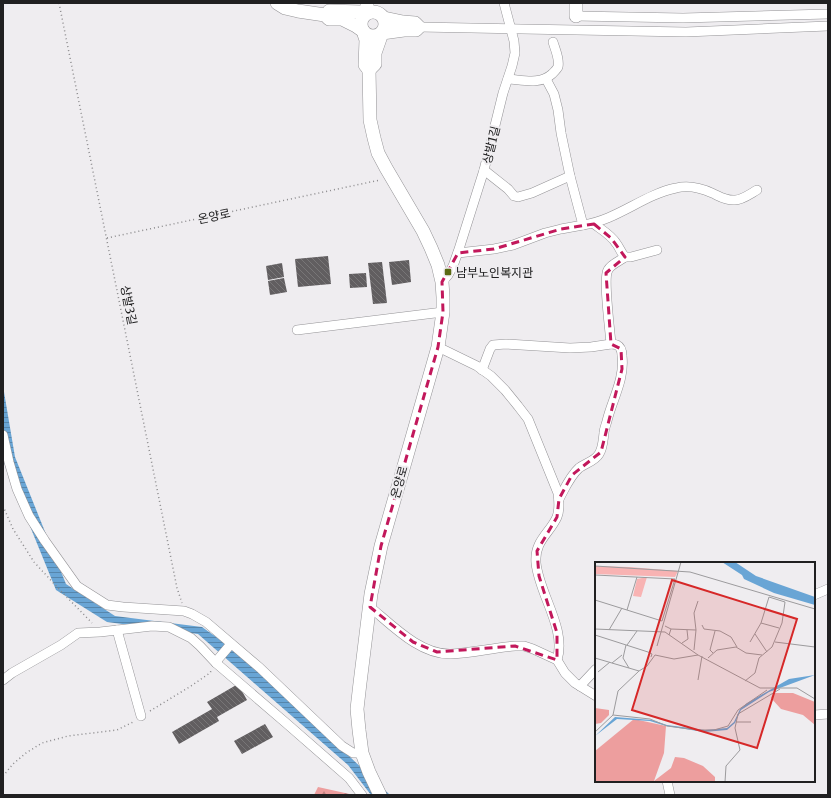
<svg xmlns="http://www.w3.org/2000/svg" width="831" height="798" font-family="Merriweather,'Noto Sans KR',serif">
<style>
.forest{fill:url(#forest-firs)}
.water{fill:url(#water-rules)}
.building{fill:url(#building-back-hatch)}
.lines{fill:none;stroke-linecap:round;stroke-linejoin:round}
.street-casing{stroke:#949396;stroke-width:10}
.secondary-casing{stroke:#949396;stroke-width:14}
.path{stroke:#8b8a8c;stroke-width:1.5;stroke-dasharray:1 3;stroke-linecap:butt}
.street{stroke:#fff;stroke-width:9}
.secondary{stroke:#fff;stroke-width:13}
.marked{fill:none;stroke:#c2185b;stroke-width:3;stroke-dasharray:8 5;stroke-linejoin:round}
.poi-dot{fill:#5b6a14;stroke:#efedf0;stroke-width:1.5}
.labels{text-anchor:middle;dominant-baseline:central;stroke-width:4;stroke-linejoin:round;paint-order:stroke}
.street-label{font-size:12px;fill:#202021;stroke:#efedf0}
.poi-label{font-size:12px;fill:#202021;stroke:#efedf0;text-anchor:start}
.inset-road{fill:none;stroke:#9c9b9d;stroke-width:1}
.view{fill:#d62828;fill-opacity:0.15;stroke:#d62828;stroke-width:2}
.inset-edge{fill:none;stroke:#202021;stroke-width:2}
</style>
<defs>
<pattern id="forest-firs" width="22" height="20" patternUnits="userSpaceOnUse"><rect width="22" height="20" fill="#ed9e9e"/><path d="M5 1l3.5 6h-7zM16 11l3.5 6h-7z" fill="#c08080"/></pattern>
<pattern id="water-rules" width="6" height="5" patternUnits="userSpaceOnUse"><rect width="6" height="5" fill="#69a5d5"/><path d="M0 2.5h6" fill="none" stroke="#5686ac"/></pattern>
<pattern id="building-back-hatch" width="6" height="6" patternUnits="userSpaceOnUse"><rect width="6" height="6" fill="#615e60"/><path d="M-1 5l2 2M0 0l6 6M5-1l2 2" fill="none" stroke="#787677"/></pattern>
</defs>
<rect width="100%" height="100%" fill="#efedf0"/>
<polygon class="forest" points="318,787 354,795 314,795"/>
<polygon class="water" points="3,386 15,457 66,584 115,616 202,627 246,658 390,795 371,795 348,765 198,634 107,622 56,590 3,460"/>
<g class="building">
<polygon points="328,256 331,284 298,287 295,259"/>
<polygon points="409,260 411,282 392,285 389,262"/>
<polygon points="382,262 387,303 373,304 368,263"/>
<polygon points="282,263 284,277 268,280 266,266"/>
<polygon points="366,273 367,287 350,288 349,274"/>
<polygon points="284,278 287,292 270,295 268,281"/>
<polygon points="238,684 247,700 217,717 219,721 179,744 172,732 212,709 207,702"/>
<polygon points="265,724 273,737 242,754 234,741"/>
</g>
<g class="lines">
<defs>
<g id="street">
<polyline points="576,16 683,18 828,14"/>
<polyline points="419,27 686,32 828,26"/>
<path d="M508,79C523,80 540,85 552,74C554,72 557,69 558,67C560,59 555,49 553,42"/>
<polyline points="484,170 508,189 514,196 518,197 532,193 570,176"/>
<path d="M594,224C602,230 611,235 616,243C620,248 621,253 625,257H631L657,250"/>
<path d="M583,225C617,220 643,195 676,188C688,185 701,188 712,193C719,196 726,201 735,200C742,200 750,194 757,190"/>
<polyline points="458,253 494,249 513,245 545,233 561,229 583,225 570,176 561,133 558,110 554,94 546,79"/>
<polyline points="442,282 448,275 453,266 459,249 484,170 503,93 512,66 515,53 514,41 504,3"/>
<polyline points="297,330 443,312"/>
<path d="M438,347L477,366L491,376L505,390L518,406L528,419L558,493C559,501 560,509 557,517C550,533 534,541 536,563C539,594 567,629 557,660"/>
<polyline points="482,370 490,349 493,345 506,344 570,348 591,347 611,344"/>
<polyline points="3,435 9,462 17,489 29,516 45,541 77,586 107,605 123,607 184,611 192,614 206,622 260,668 342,746 353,753 362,753"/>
<path d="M559,499C565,488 570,476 579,468C586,463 595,461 599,454C603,448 603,440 604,433C604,429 606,425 607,421C612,400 625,379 622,356C622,352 621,347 617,345C615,344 613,344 611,344C610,330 603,278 608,270C611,264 620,261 625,257"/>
<polyline points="814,595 828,589"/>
<path d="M370,607C392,625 420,655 451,654C472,653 493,648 515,646H524L533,649L557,660L565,673L575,683L596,696"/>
<polyline points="117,630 141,716"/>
<polyline points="216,663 219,658 231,644"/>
<polyline points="3,680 12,673 61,645 78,633 100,632 152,626 169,627 191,638 200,646 216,663 286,723 349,778 362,795"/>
<polyline points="580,686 596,669"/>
<polyline points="814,715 828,714"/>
<polyline points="667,781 670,795"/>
</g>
<g id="secondary">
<polyline points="277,3 285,8 298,11 325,15 329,19 342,19 356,26 363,31 366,40 365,65 369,70"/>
<polyline points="329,11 361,12 367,13 367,3"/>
<circle cx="373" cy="24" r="12"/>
<polyline points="576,16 576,3"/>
<polyline points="369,70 370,120 374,138 378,153 386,168 423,231 431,248 438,265 442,282 443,297 443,312 438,347 381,546 371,594 360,683 357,709 359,730 362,753 369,772 380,795"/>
<polyline points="369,70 375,64 375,53 382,33 404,30 416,30 419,27 415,23 403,22 384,18"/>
</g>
</defs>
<use href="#street" class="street-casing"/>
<use href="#secondary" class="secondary-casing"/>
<g class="path">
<polyline points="59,3 177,588 182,603"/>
<polyline points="107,238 380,180"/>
<polyline points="3,506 13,529 34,562 59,589 92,623"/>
<polyline points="150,711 191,686 210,673 211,671"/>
<polyline points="3,776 13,764 26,753 42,743 68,736 117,730 135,721"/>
</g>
<use href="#street" class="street"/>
<use href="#secondary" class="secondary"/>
</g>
<path class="marked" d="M594,224L611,238L625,257L606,273L611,344L621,349L622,369L601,452L572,475L559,499L557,517L537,551L539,576L557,633V660L515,646L437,652L413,642L370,607L381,546L438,347L443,312L442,282L458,253L494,249L561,229Z"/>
<rect class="poi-dot" x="444" y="268" width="8" height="8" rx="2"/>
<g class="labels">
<g class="street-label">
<text transform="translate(491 145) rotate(-76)">상발1길</text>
<text transform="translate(214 216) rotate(-12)">온양로</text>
<text transform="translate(129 305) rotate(79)">상발3길</text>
<text transform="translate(399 482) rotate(-74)">온양로</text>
</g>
<g class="poi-label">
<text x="456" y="272">남부노인복지관</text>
</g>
</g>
<g transform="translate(595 562)">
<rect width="220" height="220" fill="#efedf0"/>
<path d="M0,4L34,5L83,9L80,15L0,12ZM52,15L46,35L38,34L42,17Z" fill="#f8b3b3"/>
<path d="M178,131H198L220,140V163L208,153L186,147L176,136ZM0,146L14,148V153L6,161L0,162ZM39,157L71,164L69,191L59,219L76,206L80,195L89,196L108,204L120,215V220H0V189Z" fill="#ed9e9e"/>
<path d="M127,0H140L161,14L220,35V43L179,31L149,17L147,13ZM220,113L174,130L146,148L140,161L132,168L109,170L71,164L55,159L22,157L0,174L20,155L57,158L72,163L110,168L132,166L139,160L145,147L152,141L194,117Z" fill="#69a5d5"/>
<path class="inset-road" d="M0,4L95,10L220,47M0,13L80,17L67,59L0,38M32,48L42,15M107,63L109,67L125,69L136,75L142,85M70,64L76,67L74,73M0,67L70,70L103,93M76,67L101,68L99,88M14,68L27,46M101,68L99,51L103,39M160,72L172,90M0,73L53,90L57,92L56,95M155,80L166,61M180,80L220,85M87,81L93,77L92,68M31,83L28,96L34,106M32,83L42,69M62,84L86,0M118,91L115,88L120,69M0,96L44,109L52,104L60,93L79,97L103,93L165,126H202L220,137M113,96L122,88L141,85L151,91L167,93M17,101L27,93M3,110L15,100M103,118L107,94M150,119L160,111L164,96L177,85L187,61L190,40L174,35L166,61L184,66M18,153L55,157L72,164L102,168H119L133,164L143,148L172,128M141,160H156M0,170L18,153L23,129L44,109M130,220L131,204L145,188L140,166L143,152L185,127"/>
<path class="view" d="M77,18L202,57L162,186L37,148Z"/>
<rect width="220" height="220" class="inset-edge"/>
</g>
<rect width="831" height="798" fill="none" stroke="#202021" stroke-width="8"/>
</svg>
